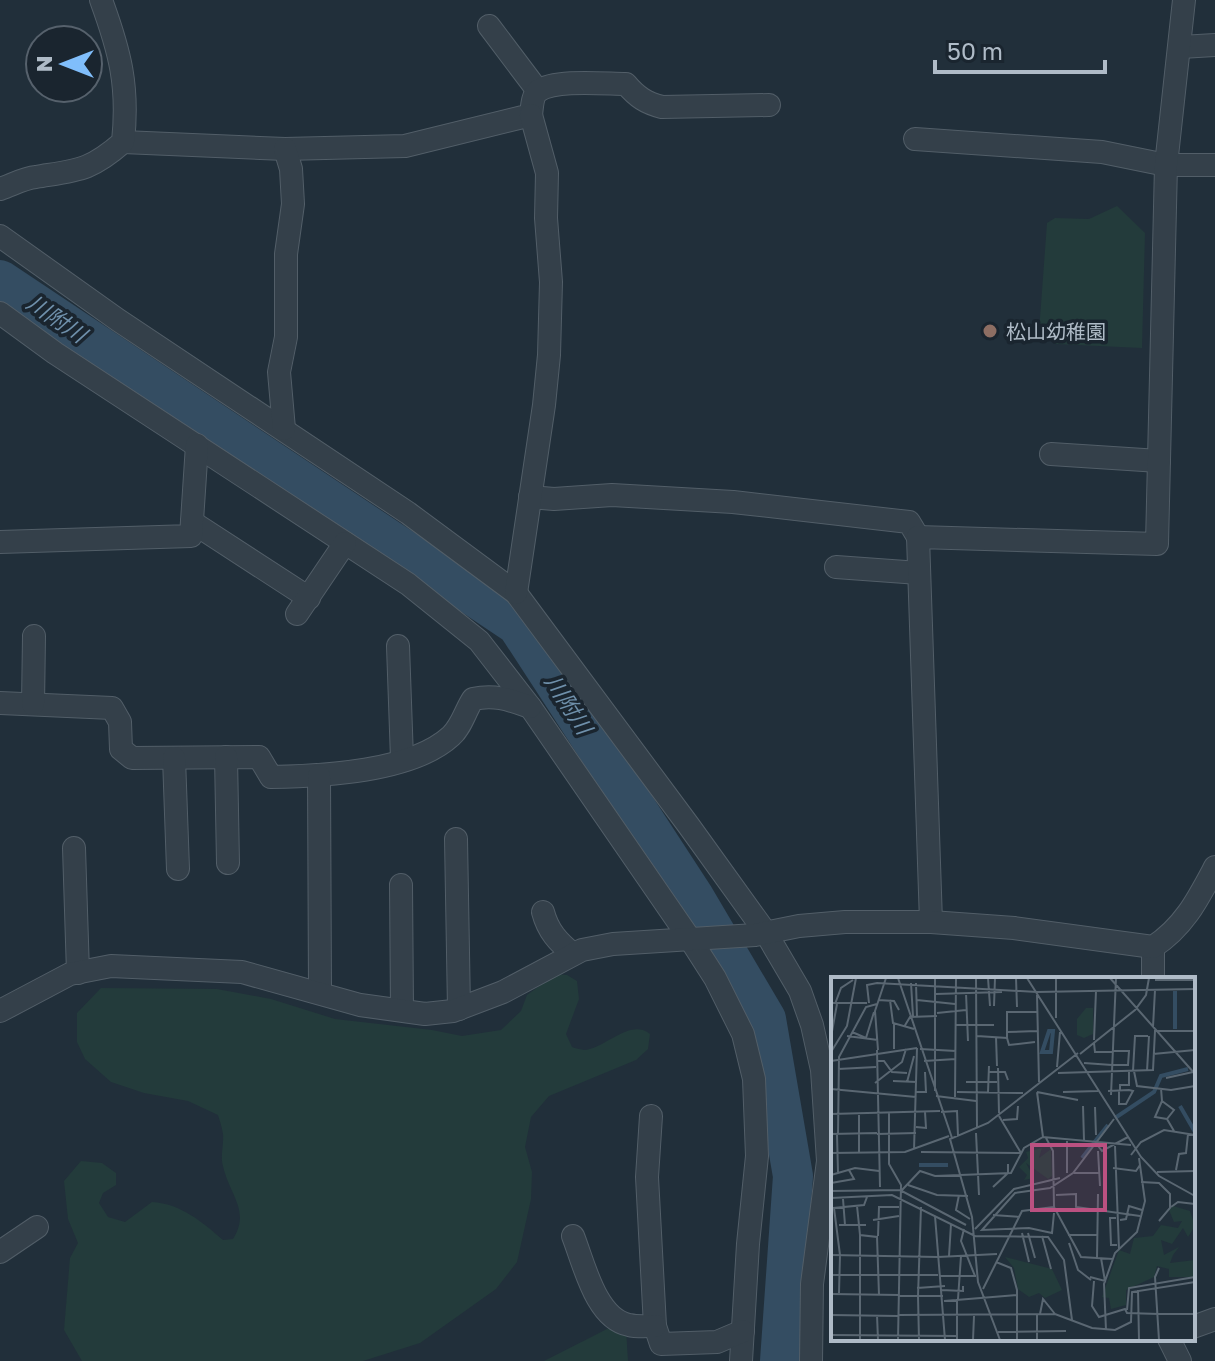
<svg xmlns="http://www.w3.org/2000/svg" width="1215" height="1361" font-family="'Golos Text','Noto Sans JP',sans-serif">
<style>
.green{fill:#233b3b}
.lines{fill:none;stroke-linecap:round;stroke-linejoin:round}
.river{stroke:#344d62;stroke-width:40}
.street-casing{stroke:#525e68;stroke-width:24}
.street{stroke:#34404a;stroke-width:22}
.education-dot{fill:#8d6e63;stroke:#1a252f;stroke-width:3}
.labels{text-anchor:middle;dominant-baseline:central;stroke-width:7;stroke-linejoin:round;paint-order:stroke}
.poi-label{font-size:20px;fill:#afbbc7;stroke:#1a252f;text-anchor:start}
.water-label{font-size:22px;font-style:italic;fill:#6f90ab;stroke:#1a252f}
.inset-river{fill:none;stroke:#344d62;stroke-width:4}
.inset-road{fill:none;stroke:#5a6772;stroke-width:2}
.view{fill:#bb5181;fill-opacity:0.15;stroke:#bb5181;stroke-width:4}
.inset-edge{fill:none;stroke:#afbbc7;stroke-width:4}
</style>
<rect width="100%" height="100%" fill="#212f3a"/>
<g class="green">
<polygon points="1117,206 1145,233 1142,348 1055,344 1039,332 1047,223 1055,218 1089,219"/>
<path d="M556,974L567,975L577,981L579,999L566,1034L572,1047C574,1048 584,1050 585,1050C606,1048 630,1018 650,1034L648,1049L636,1060L549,1096L531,1117L525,1147L532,1172L531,1199L517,1262L496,1289L420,1343L363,1361H82L64,1330L70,1258L78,1243L68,1219L64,1181L81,1161L102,1163L116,1173V1185L103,1193L99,1203L108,1217L125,1222L152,1202C181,1204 201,1221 223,1240L233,1239C251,1211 229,1194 223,1166C220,1156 224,1145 223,1134C222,1128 220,1121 218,1115L188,1101L144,1093L111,1082L85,1059L77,1042V1013L101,988L217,989L271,999L335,1019L432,1030L462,1036L501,1030L521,1011L527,995Z"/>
<polygon points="609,1328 626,1329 628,1361 544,1361"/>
</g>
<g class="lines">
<polyline class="river" points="0,280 517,625 694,897 766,1019 793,1176 780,1361"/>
<defs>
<g id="street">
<polyline points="489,26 538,91"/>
<polyline points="1181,47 1215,45"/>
<polyline points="915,139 1102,152 1166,165 1215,165"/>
<path d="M123,142L285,149L405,146L531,115C532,108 532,96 538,91C556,79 605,84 626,84C637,97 646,103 662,107L769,105"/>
<path d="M0,189C12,185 24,178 36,177C78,170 90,171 123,142C129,86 120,52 101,0"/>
<polyline points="0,236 118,320 408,513 516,593 689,826 766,933 800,991 812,1025 822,1070 828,1161 812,1284 811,1361"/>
<polyline points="0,313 55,353 408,584 479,641 531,708 690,939 715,978 743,1034 754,1079 757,1156 748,1244 741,1361"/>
<polyline points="284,429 279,372 286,337 286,254 293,204 291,169 285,149"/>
<polyline points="1051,454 1159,461"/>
<polyline points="530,497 554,499 612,495 733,502 909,522 918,537"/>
<polyline points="192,522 309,598"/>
<polyline points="0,542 191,536 197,445"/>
<polyline points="836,567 919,573"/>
<polyline points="516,593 544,405 549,355 551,282 546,218 547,173 531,115"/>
<polyline points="297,614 345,543"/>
<polyline points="398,646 402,759"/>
<path d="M0,703L112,708L120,722L121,749L132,758L259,757L271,777C322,776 412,772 451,736C462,726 465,711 473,699C495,694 510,700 530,707"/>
<polyline points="33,704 34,636"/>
<polyline points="226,757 228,863"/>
<polyline points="174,758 178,869"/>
<polyline points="319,776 320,992"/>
<polyline points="456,839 459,1009"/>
<polyline points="74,848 78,973"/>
<polyline points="401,885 402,1010"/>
<path d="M543,912C548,931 558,942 573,954"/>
<polyline points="931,922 918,537 1157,544 1166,165 1184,0"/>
<polyline points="1153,979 1153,947"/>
<path d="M0,1011L70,974L111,966L242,972L360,1005L425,1014L453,1011L503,992L582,950L613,944L755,935L799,926L845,922H931L1014,928L1153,947C1184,927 1198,899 1215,867"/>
<polyline points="651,1116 647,1177 655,1326 661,1344 717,1342 743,1331"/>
<path d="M573,1236C584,1264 596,1319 629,1325C637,1327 646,1326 655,1326"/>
<polyline points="0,1252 37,1227"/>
<polyline points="1193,1327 1215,1319"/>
<polyline points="1169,1339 1180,1361"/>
</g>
</defs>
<use href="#street" class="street-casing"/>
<use href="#street" class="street"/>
</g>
<circle class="education-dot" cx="990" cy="331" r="8"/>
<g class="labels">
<g class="poi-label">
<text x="1006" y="331">松山幼稚園</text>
</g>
<g class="water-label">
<text transform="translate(57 318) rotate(34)">川附川</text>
<text transform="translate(569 704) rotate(57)">川附川</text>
</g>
</g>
<g transform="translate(831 977)">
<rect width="364" height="364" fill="#212f3a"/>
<path d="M255,31H262V57L253,61L246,58V42ZM211,171L208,181L220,172L221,199L217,202L195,186L203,201L193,203L196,198L188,190L197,181L195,175ZM342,229L359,234L364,249L357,260L352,251L341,267L330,263L333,278L348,270L342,278L339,286L364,283V300H338V292L326,289L323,300L295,313V328L280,332L278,321L271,320L288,273L299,277L303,261L322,259L330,248L347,251L351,244L343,245L338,233ZM174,280L221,292L231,313L214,321L208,316L198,320L187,312L183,291Z" fill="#233b3b"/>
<path class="inset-river" d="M344,14V52M218,54H222L220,75H211ZM349,129L364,155M284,141L323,115L330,99L357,92M251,181L277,148M88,188H117"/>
<path class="inset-road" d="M67,1L121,161M145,1L146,151M157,1L159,29M185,1L186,30M196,1L310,180L328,199L364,219M225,1V41M279,1L364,97M324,3H364M80,6L82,39M85,6L86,39M135,16L137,64M105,17L171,15M206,18L208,105M47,23L63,24L68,33M59,23L62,46L83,52M86,23L124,27M2,26H36M38,26L36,8L46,6L206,15L364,12M4,27L10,11L22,3M163,29L164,1M106,36L135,33M63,47V72M124,48H163M73,50L79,40L106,39M322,50L324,13M21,55L35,61L43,35M176,55L206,54M16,59L47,63M146,59L176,61L178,68L204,65M0,60L6,27M165,60L166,89M176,61V35H206M263,63L265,14M263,66L264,75H282M89,72L125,74M46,73L49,210M47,73L44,34L55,1M0,75L16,49L25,1M249,77L304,33L315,18L318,1M322,77L364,73M0,84L86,71M46,84H53L61,95L76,96M93,84L125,82M253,86L281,88M281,88H297L298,74H282M226,90L229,55M167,91L168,136M7,92L45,90M302,94L304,59H317M303,94L306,109L340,113L364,109M316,94L318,59M158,95H174L177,103M227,96L322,93L324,54H364M335,101L362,95M62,104L86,105M76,105L83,79M135,105H166M44,106L71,85L75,72M330,111L331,124L324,140L336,142M0,112L85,120M289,113V108H298V94M104,114V1M277,114L298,113L302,114L295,127H288V113M85,115H95L94,95M126,115L192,116M157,115L158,89M206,115L212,160M206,115L247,123M232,115L267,114M280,118L285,1M105,119L145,124M124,120L125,1M331,124L343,133L336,142L343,154M252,129L253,163M264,130L265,158M110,135L126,134L127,159M58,136V187L70,208L67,363M0,137L109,134M168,139L190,176M172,143L186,142L187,129M85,150L95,151L94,135M145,156L148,218M0,157L46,156M6,157L7,195M7,157L8,80L35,30L46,27M46,157L85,156M215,161L222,174L223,230L250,280L266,281M264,165L271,174L297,160M284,169L288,272M83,173L86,71M267,174L269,209M90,175L190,176M0,176L74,175L118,159M28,176V136M300,178L310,165L333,153L364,158M282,191L305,194L309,188M345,193L348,177L355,176L357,157M326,195L364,194M236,196V164M243,196H268M0,198L24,191L48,194M310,205L328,206L339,217V231L328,244M0,206L23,202L18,193M77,208L106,218L137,219M162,210L177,196V187M71,213L89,194L104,199L180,196L193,171L212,160L300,168M0,214L69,213L135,248M267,217L266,281L282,282M128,218L125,233L139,242M225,218L245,217V230L309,239M0,221L61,218L144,259L217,260L233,283L241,343M12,222L14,248M26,229L28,248H35M340,230L347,225L364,227M223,236L221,256L198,251L151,253L184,216L219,211L242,196L283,142M162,238L189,240M104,239L114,363M285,241H279L280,268H286M42,243L68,239M289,243L295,242L298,229L311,233M8,248H28L29,258L46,260L48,318M133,252L130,264L144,299M144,252L183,212L229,201M191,256L198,285M197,256L204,281M29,258V363M237,258H267M47,259L48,230H68M211,259L220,292M238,266L247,293L260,303M0,278L107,280M9,278L3,231L33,228L36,220M118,279L120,247M107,280L166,277M165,285L180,291L186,313V363M0,298H107M108,299H145M259,300L274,304L270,281M263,304L261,329L268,340L294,332L296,336L328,337M86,311L114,309M152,312L191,234L223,230M110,313L132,314V309M307,313L308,363M8,316L9,278M0,317L68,318M68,319H112M87,319L90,230M87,319L88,363M126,322V363M127,322L130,279M113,324L186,318M296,333L298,311L364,300M209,337L212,322L224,337M328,337H364M0,338L67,339M46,338L47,363M67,338L224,337L261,351L284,353L300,345L301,315L364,305M275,353L273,307L284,276L306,255L314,224L308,181M167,355L235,354M0,358L126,359M142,363L143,339M169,363L147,305L141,240L119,162L157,146L247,76M206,363V337M328,363L324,300L328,291"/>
<path class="view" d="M201,168H274V233H201Z"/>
<rect width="364" height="364" class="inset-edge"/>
</g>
<g transform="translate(64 64) rotate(270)"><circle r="38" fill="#1a252f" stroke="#56616c" stroke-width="2"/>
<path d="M0-6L14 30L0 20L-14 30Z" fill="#80befb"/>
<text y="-12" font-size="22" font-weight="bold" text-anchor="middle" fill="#afbbc7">N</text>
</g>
<path d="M935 60v12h170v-12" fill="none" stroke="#afbbc7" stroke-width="4"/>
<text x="947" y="60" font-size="24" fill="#afbbc7" stroke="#1a252f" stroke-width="6" paint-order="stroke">50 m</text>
</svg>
